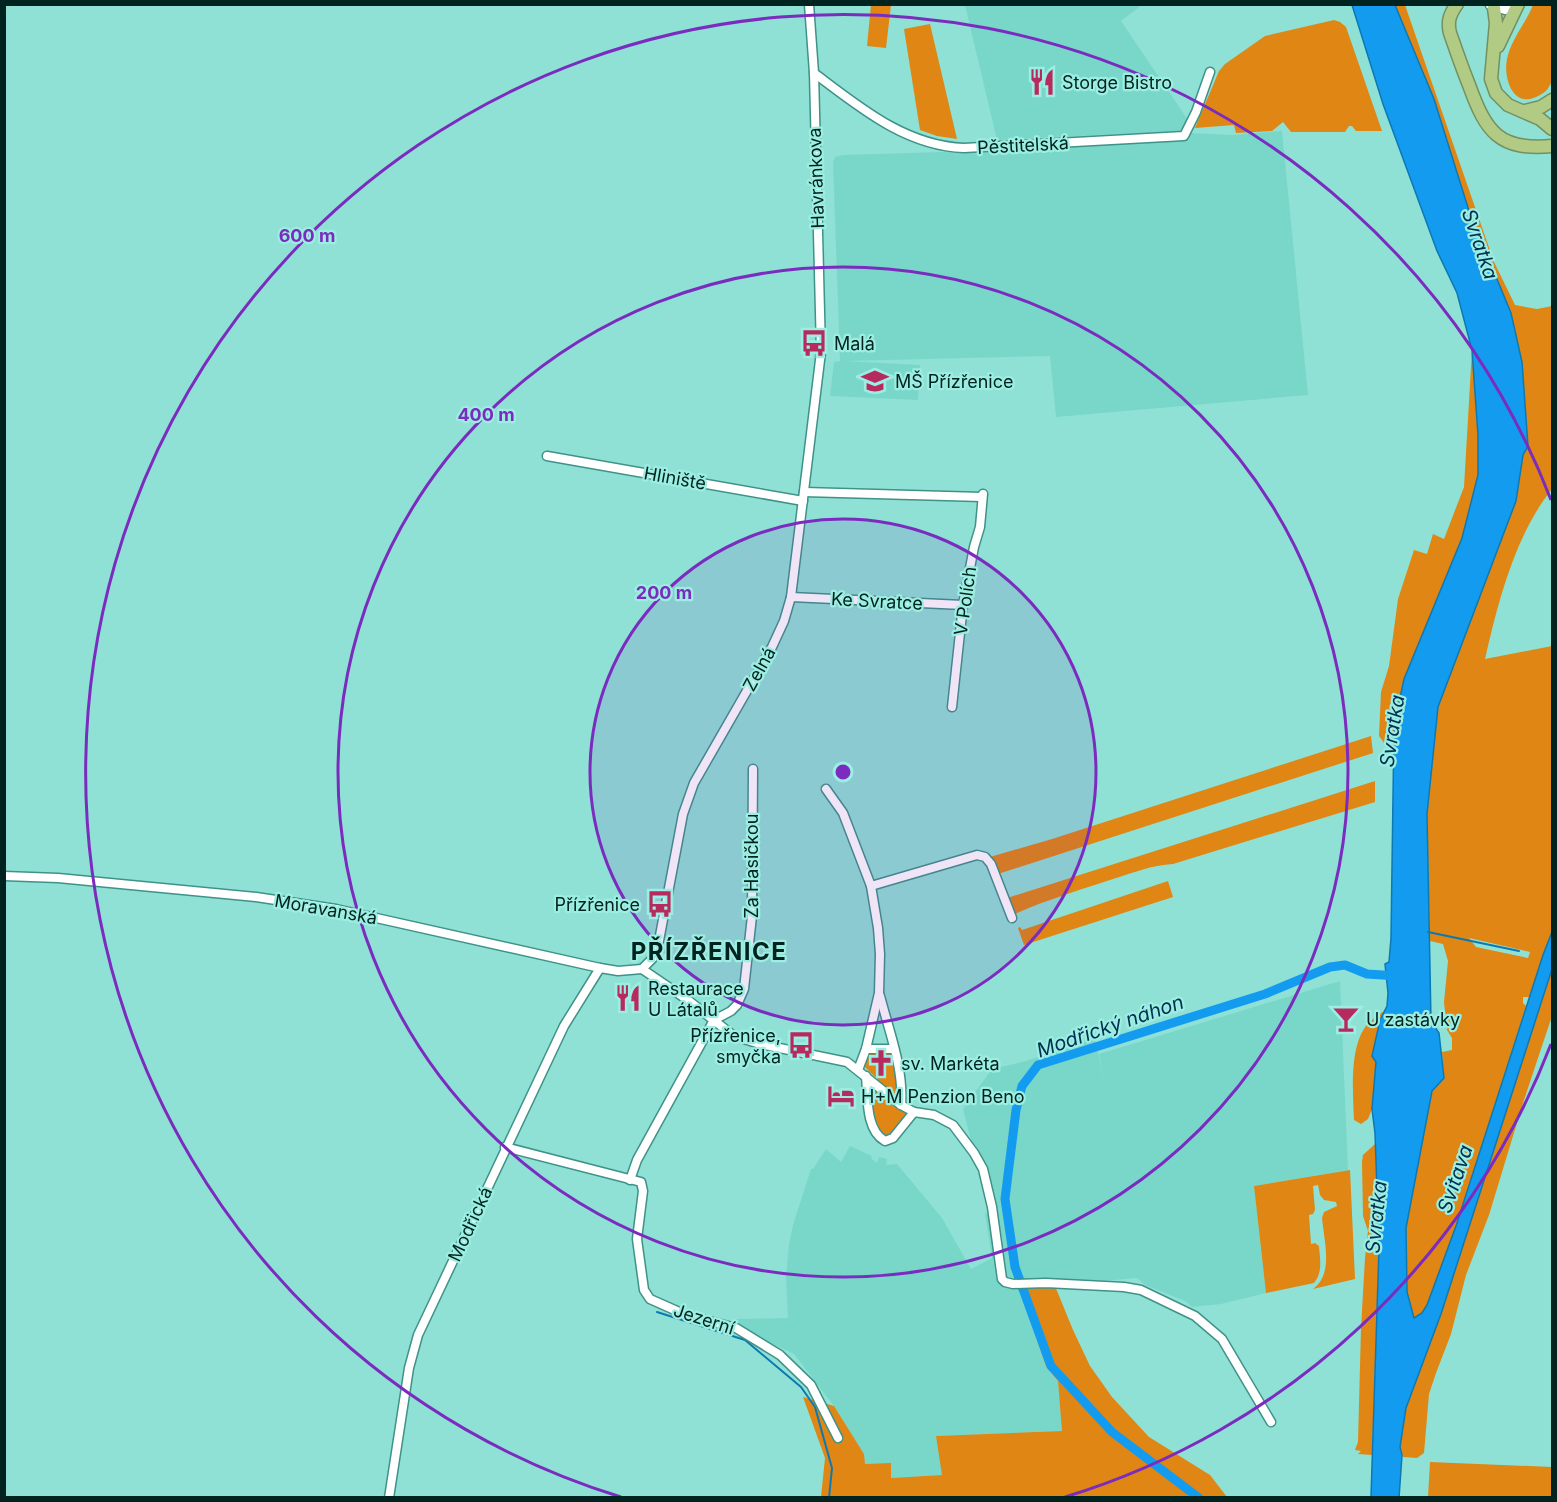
<svg xmlns="http://www.w3.org/2000/svg" width="1557" height="1502" font-family="Inter,sans-serif">
<style>
.built{fill:#79d7ca}
.green{fill:#df8614;fill-rule:evenodd}
.water{fill:#139cef;stroke:#0d78b1;stroke-width:1.5}
.lines{fill:none;stroke-linecap:round;stroke-linejoin:round}
.stream{stroke:#0d78b1;stroke-width:2}
.canal{stroke:#139cef;stroke-width:9}
.minor-casing{stroke:#3f9288;stroke-width:11}
.highway-casing{stroke:#749061;stroke-width:15}
.minor{stroke:#fff;stroke-width:8}
.highway{stroke:#b2cb84;stroke-width:12}
.ring{fill:none;stroke:#7b2cbf;stroke-width:3}
.labels{text-anchor:middle;dominant-baseline:central;stroke-width:4.5;stroke-linejoin:round;paint-order:stroke}
.poi-label{font-size:18px;fill:#00231f;stroke:#9ceee2;text-anchor:start}
.street-label{font-size:18px;fill:#00231f;stroke:#9ceee2}
.water-label{font-size:20px;font-style:italic;fill:#003051;stroke:#9ceee2}
.district-label{font-size:24px;font-weight:bold;letter-spacing:1.5px;fill:#00231f;stroke:#9ceee2}
.centre{fill:#7b2cbf;stroke:#9ceee2;stroke-width:3}
.ring-label{font-size:18px;text-anchor:middle;font-weight:bold;fill:#7b2cbf;stroke:#9ceee2;stroke-width:4.5;stroke-linejoin:round;paint-order:stroke}
</style>
<rect width="100%" height="100%" fill="#8fe1d5"/>
<g class="built">
<polygon points="965,5 1142,5 1121,21 1188,120 1185,128 1179,131 997,140"/>
<polygon points="1282,131 1308,395 1056,417 1050,356 845,361 920,365 918,400 830,396 834,362 840,361 833,162 835,157 843,155 1040,149 1186,140 1191,133 1233,135"/>
<polygon points="1340,981 1348,1170 1254,1186 1266,1293 1221,1304 1192,1307 1185,1301 1145,1285 1137,1278 1019,1288 1046,1366 1058,1381 1063,1431 936,1436 943,1475 891,1478 864,1464 864,1454 834,1406 794,1354 733,1325 734,1319 788,1318 786,1277 789,1244 793,1225 811,1169 813,1169 826,1149 841,1162 850,1146 872,1156 871,1158 877,1163 879,1157 887,1159 886,1165 897,1164 942,1218 971,1269 992,1258 985,1213 990,1216 963,1109 992,1069 1026,1061 1095,1038 1104,1082 1099,1054"/>
</g>
<g class="green">
<polygon points="871,5 891,5 886,48 867,46"/>
<path d="M1395,5H1405L1494,262L1515,305L1537,309L1552,306V489C1515,535 1498,602 1485,659L1552,646V932L1529,997H1523V1003L1526,1006L1456,1226L1427,1305L1422,1313L1414,1318L1407,1292L1406,1228L1432,1091L1444,1078L1442,1052L1452,1050V1038L1447,1030L1444,1002L1448,961L1443,944L1430,941L1427,814L1438,707L1516,501L1523,455L1528,446L1522,362L1511,313L1470,214L1434,99ZM1469,938L1530,952L1528,958L1476,947Z"/>
<path d="M1533,5H1552V81C1548,90 1545,93 1536,97C1513,108 1503,78 1507,59C1511,39 1526,23 1533,5Z"/>
<polygon points="1334,20 1340,22 1346,27 1382,131 1356,131 1352,126 1349,126 1345,132 1291,132 1283,122 1272,131 1236,133 1234,125 1195,128 1219,71 1225,64 1265,36"/>
<polygon points="930,24 957,139 937,136 920,130 904,29"/>
<polygon points="1472,350 1478,435 1478,475 1462,538 1394,726 1393,755 1379,736 1381,692 1389,666 1398,599 1414,550 1427,554 1433,534 1444,539 1464,487"/>
<polygon points="1371,736 1373,753 998,874 990,857 1052,839"/>
<path d="M1375,781V802L1173,864C1152,865 1132,873 1113,879C1080,890 1046,900 1015,914L1007,898Z"/>
<polygon points="1168,881 1173,897 1024,945 1018,928 1020,927 1022,930"/>
<polygon points="1552,969 1552,1016 1523,1103 1489,1215 1466,1275 1451,1334 1436,1373 1429,1394 1424,1453 1417,1458 1403,1457 1400,1447 1406,1408 1441,1314"/>
<path d="M1384,1011L1380,1019L1372,1055L1376,1062L1372,1109L1368,1119L1361,1124L1354,1120C1353,1094 1349,1048 1366,1026C1370,1020 1378,1016 1384,1011Z"/>
<polygon points="869,1053 889,1053 893,1056 898,1096 887,1089 864,1066"/>
<path d="M870,1089L874,1090L906,1113C904,1123 894,1134 884,1138L873,1121Z"/>
<polygon points="1375,1144 1379,1248 1372,1455 1358,1454 1361,1451 1355,1450 1358,1442 1361,1328 1365,1258 1368,1231 1363,1216 1362,1162 1363,1155"/>
<path d="M1350,1170L1355,1279L1313,1289C1334,1274 1324,1241 1322,1218L1324,1212L1337,1206L1336,1202L1324,1200L1320,1195L1318,1185L1313,1186L1315,1210L1313,1214L1309,1215L1311,1244L1315,1243L1319,1246C1320,1260 1323,1272 1314,1283L1266,1293L1254,1186Z"/>
<polygon points="1055,1286 1073,1330 1090,1366 1112,1397 1149,1437 1210,1475 1227,1497 821,1497 825,1458 803,1397 834,1406 864,1454 865,1464 891,1463 891,1478 942,1475 936,1436 1062,1431 1058,1381 1046,1366 1019,1288"/>
<polygon points="1430,1462 1552,1467 1552,1497 1428,1497"/>
</g>
<polygon class="water" points="1352,5 1395,5 1434,99 1470,214 1511,313 1522,362 1528,446 1523,455 1516,501 1438,707 1427,814 1431,1021 1439,1033 1444,1078 1432,1091 1406,1228 1407,1292 1414,1318 1422,1313 1427,1305 1456,1226 1543,955 1552,932 1552,969 1441,1314 1406,1408 1400,1447 1402,1455 1399,1498 1371,1497 1379,1248 1375,1133 1372,1109 1376,1062 1372,1056 1380,1020 1387,1006 1388,993 1385,964 1389,962 1391,938 1394,726 1404,679 1462,538 1478,475 1478,435 1472,350 1457,293 1437,251 1383,104"/>
<g class="lines">
<g class="stream">
<polyline points="1428,932 1519,951"/>
<polyline points="657,1312 745,1340 801,1387 815,1407 832,1468 829,1498"/>
</g>
<polyline class="canal" points="1199,1498 1112,1432 1051,1366 1015,1267 1005,1199 1016,1110 1022,1086 1038,1065 1265,994 1330,967 1345,965 1367,974 1398,976"/>
<defs>
<g id="minor">
<polyline points="1490,5 1505,10 1517,5"/>
<path d="M814,73C858,106 905,146 964,148L1184,136L1196,112L1210,72"/>
<polyline points="547,456 803,501"/>
<polyline points="804,492 982,497"/>
<polyline points="791,597 963,605"/>
<polyline points="952,707 963,605 974,547 980,527 983,494"/>
<polyline points="826,789 843,813 871,886 878,928 880,954 879,993 866,1049 858,1070"/>
<polyline points="4,876 58,878 256,897 336,909 600,968 618,971 642,969"/>
<polyline points="871,886 977,855 985,857 991,864 1012,918"/>
<polyline points="642,969 653,958 658,946 683,814 694,783 772,647 784,621 791,597 821,352 814,73 809,4"/>
<polyline points="642,969 689,1001 734,1036 760,1044 847,1062 901,1105 914,1112 934,1115 953,1125 974,1153 983,1169 992,1207 1002,1279 1005,1282 1013,1284 1046,1283 1124,1287 1141,1290 1195,1316 1222,1339 1271,1422"/>
<path d="M880,996C889,1031 904,1069 901,1105"/>
<polyline points="866,1049 894,1049"/>
<path d="M866,1076C868,1096 865,1130 885,1141L893,1138L914,1112"/>
<polyline points="505,1147 641,1182 643,1191 637,1239 644,1290 650,1299 686,1315 736,1328 780,1355 811,1385 838,1438"/>
<polyline points="630,1180 637,1160 714,1020 731,1011 737,1005 744,989 752,916 753,769"/>
<polyline points="389,1498 409,1368 418,1335 564,1026 600,968"/>
</g>
<g id="highway">
<path d="M1457,4C1450,14 1447,21 1450,33C1456,50 1462,68 1469,85C1486,132 1499,151 1552,146"/>
<polyline points="1494,8 1496,23 1491,79 1496,93 1508,105 1540,119 1552,129"/>
<polyline points="1498,46 1518,4"/>
<polyline points="1525,111 1541,107 1552,100"/>
</g>
</defs>
<use href="#minor" class="minor-casing"/>
<use href="#highway" class="highway-casing"/>
<use href="#minor" class="minor"/>
<use href="#highway" class="highway"/>
</g>
<circle cx="843" cy="772" r="253" fill="#7b2cbf" fill-opacity=".12"/>
<g class="ring">
<circle cx="843" cy="772" r="253"/>
<circle cx="843" cy="772" r="505"/>
<path d="M1551 1044A758 758 0 0 1 1065 1497M621 1497A758 758 0 1 1 1551 500"/>
</g>
<defs>
<symbol id="restaurant-bare" viewBox="-9 -9 18 18"><path d="M-5-6h1v4h1v-4h1v4h1v-4h1v5L-1.5 .5V6h-2V.5L-5-1ZM5-6V6H3V1.5H1.5Q1.5-4 5-6Z" fill="#b72a5e" stroke="#9ceee2" stroke-width="2.5" paint-order="stroke"/></symbol>
<symbol id="bus-bare" viewBox="-9 -9 18 18"><path d="M-5-6H5V4H4V6H2V4H-2V6H-4V4H-5ZM-3.5-4V0h7V-4ZM-3.5 1.2v1.5H-2V1.2ZM2 1.2v1.5H3.5V1.2Z" fill="#b72a5e" stroke="#9ceee2" stroke-width="2.5" paint-order="stroke"/></symbol>
<symbol id="school-bare" viewBox="-9 -9 18 18"><path d="M0-5L7-2L0 1L-7-2ZM-4 1L0 2.5L4 1V4Q0 6-4 4Z" fill="#b72a5e" stroke="#9ceee2" stroke-width="2.5" paint-order="stroke"/></symbol>
<symbol id="bar-bare" viewBox="-9 -9 18 18"><path d="M-6-5H6L.8 .8V4.5H3.5V6h-7V4.5H-.8V.8Z" fill="#b72a5e" stroke="#9ceee2" stroke-width="2.5" paint-order="stroke"/></symbol>
<symbol id="church-bare" viewBox="-9 -9 18 18"><path d="M-1.2-6h2.4v3.5h3.3v2.4h-3.3V6h-2.4V-.1h-3.3v-2.4h3.3Z" fill="#b72a5e" stroke="#9ceee2" stroke-width="2.5" paint-order="stroke"/></symbol>
<symbol id="hotel-bare" viewBox="-9 -9 18 18"><path d="M-6-4.5h1.5V1H6V5H4.5V3h-9V5H-6ZM-4 0a1.8 1.8 0 1 1 3.6 0ZM.5 0V-2.5h3Q6-2.5 6 0Z" fill="#b72a5e" stroke="#9ceee2" stroke-width="2.5" paint-order="stroke"/></symbol>
</defs>
<g fill-rule="evenodd">
<use href="#restaurant-bare" x="1023" y="63" width="38" height="38"/>
<use href="#bus-bare" x="795" y="324" width="38" height="38"/>
<use href="#school-bare" x="856" y="362" width="38" height="38"/>
<use href="#bus-bare" x="641" y="885" width="38" height="38"/>
<use href="#restaurant-bare" x="609" y="979" width="38" height="38"/>
<use href="#bar-bare" x="1327" y="1000" width="38" height="38"/>
<use href="#bus-bare" x="782" y="1026" width="38" height="38"/>
<use href="#church-bare" x="862" y="1044" width="38" height="38"/>
<use href="#hotel-bare" x="822" y="1077" width="38" height="38"/>
</g>
<g class="labels">
<g class="poi-label">
<text x="1062" y="82">Storge Bistro</text>
<text x="834" y="343">Malá</text>
<text x="895" y="381">MŠ Přízřenice</text>
<text x="640" y="904" text-anchor="end">Přízřenice</text>
<text x="648" y="988">Restaurace<tspan x="648" dy="21">U Látalů</tspan></text>
<text x="1366" y="1019">U zastávky</text>
<text x="781" y="1035" text-anchor="end">Přízřenice,<tspan x="781" dy="21">smyčka</tspan></text>
<text x="901" y="1063">sv. Markéta</text>
<text x="861" y="1096">H+M Penzion Beno</text>
</g>
<g class="street-label">
<text transform="translate(1023 145) rotate(-3)">Pěstitelská</text>
<text transform="translate(816 178) rotate(-92)">Havránkova</text>
<text transform="translate(675 478) rotate(10)">Hliniště</text>
<text transform="translate(877 601) rotate(3)">Ke Svratce</text>
<text transform="translate(965 601) rotate(-82)">V Polích</text>
<text transform="translate(759 669) rotate(-61)">Zelná</text>
<text transform="translate(751 866) rotate(-90)">Za Hasičkou</text>
<text transform="translate(326 909) rotate(10)">Moravanská</text>
<text transform="translate(470 1224) rotate(-65)">Modřická</text>
<text transform="translate(704 1319) rotate(18)">Jezerní</text>
</g>
<g class="water-label">
<text transform="translate(1480 244) rotate(71)">Svratka</text>
<text transform="translate(1392 731) rotate(-81)">Svratka</text>
<text transform="translate(1110 1026) rotate(-19)">Modřický náhon</text>
<text transform="translate(1455 1179) rotate(-71)">Svitava</text>
<text transform="translate(1376 1217) rotate(-84)">Svratka</text>
</g>
<g class="district-label">
<text x="709" y="951">PŘÍZŘENICE</text>
</g>
</g>
<circle cx="843" cy="772" r="9" class="centre"/>
<g class="ring-label">
<text x="307" y="242">600 m</text>
<text x="486" y="421">400 m</text>
<text x="664" y="599">200 m</text>
</g>
<rect width="1557" height="1502" fill="none" stroke="#00231f" stroke-width="12"/>
</svg>
